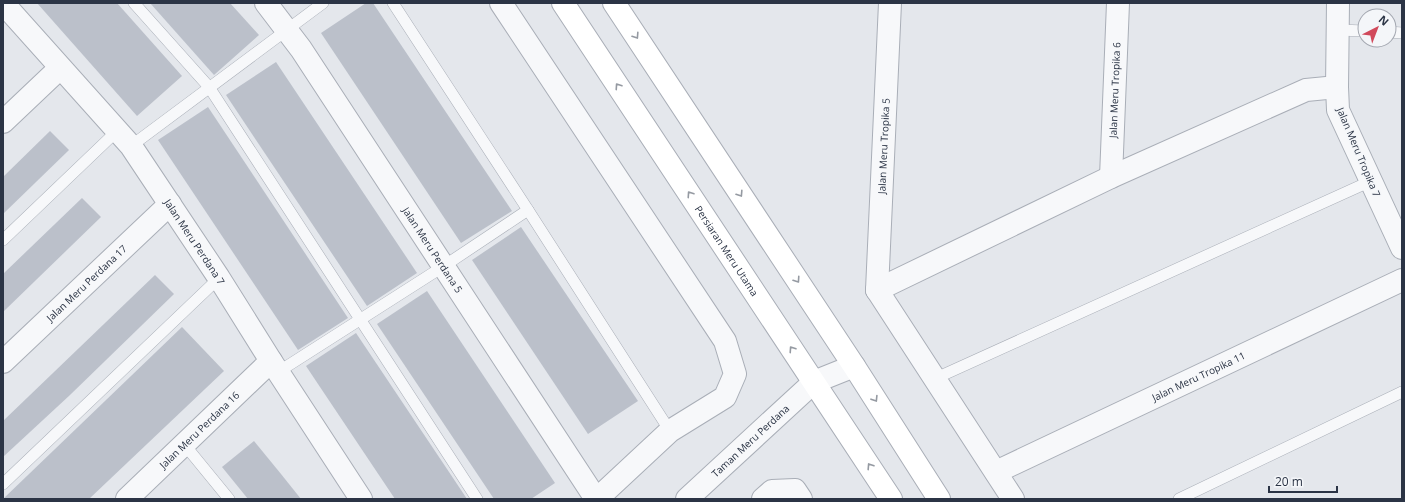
<svg xmlns="http://www.w3.org/2000/svg" width="1405" height="502" font-family="'Open Sans',sans-serif">
<style>
.building{fill:#bbc0ca}
.lines{fill:none;stroke-linecap:round;stroke-linejoin:round}
.service-casing{stroke:#a9aeb7;stroke-width:12}
.minor-casing{stroke:#a9aeb7;stroke-width:24}
.secondary-casing{stroke:#a9aeb7;stroke-width:24}
.service{stroke:#f7f8fa;stroke-width:11}
.minor{stroke:#f7f8fa;stroke-width:22}
.secondary{stroke:#fff;stroke-width:22}
.oneway{stroke:#959aa2}
.labels{text-anchor:middle;dominant-baseline:central;stroke-width:3;stroke-linejoin:round;paint-order:stroke}
.street-label{font-size:10px;fill:#2b3445;stroke:#f4f6f9}
</style>
<rect width="100%" height="100%" fill="#e4e7ec"/>
<g class="building">
<polygon points="37,3 117,3 182,76 137,116"/>
<polygon points="150,3 230,3 259,35 214,75"/>
<polygon points="366,3 373,3 512,211 461,243 321,33"/>
<polygon points="276,62 417,273 367,306 226,95"/>
<polygon points="208,107 348,318 298,350 158,140"/>
<polygon points="50,131 69,150 3,214 3,177"/>
<polygon points="82,198 101,217 3,312 3,274"/>
<polygon points="521,227 638,401 588,434 472,260"/>
<polygon points="155,275 174,294 70,395 3,457 3,421"/>
<polygon points="427,291 555,483 531,499 494,499 377,324"/>
<polygon points="182,327 224,371 89,499 3,499"/>
<polygon points="356,333 449,472 467,499 395,499 318,384 306,366"/>
<polygon points="254,441 281,474 301,499 248,499 222,467"/>
</g>
<g class="lines">
<defs>
<g id="service">
<polyline points="134,3 209,87 477,499"/>
<polyline points="393,3 528,210 670,431"/>
<polyline points="1338,30 1365,31"/>
<polyline points="1389,32 1402,33"/>
<polyline points="131,146 323,3"/>
<polyline points="3,240 118,130"/>
<polyline points="278,372 444,266 528,210"/>
<polyline points="934,379 1371,181"/>
<polyline points="184,444 229,499"/>
<polyline points="3,484 219,278"/>
<polyline points="1179,499 1402,392"/>
</g>
<g id="minor">
<path id="s1" d="M3,3L131,146L219,278L271,361L361,499"/>
<path id="s2" d="M266,3L301,49L596,499"/>
<polyline points="501,3 725,341 735,374 725,397 670,431 597,499"/>
<polyline points="1338,3 1337,87 1338,110 1402,248"/>
<polyline points="3,122 60,68"/>
<path id="s3" d="M1111,177L1118,3"/>
<polyline points="877,290 1111,177 1306,90 1337,87"/>
<path id="s4" d="M877,290L890,3"/>
<polyline points="877,290 1013,499"/>
<path id="s5" d="M3,362L170,204"/>
<path id="s6" d="M996,472L1402,280"/>
<path id="s7" d="M127,499L271,361"/>
<path id="s8" d="M687,499L814,382L854,366"/>
<polyline points="763,499 772,491 795,490 801,499"/>
</g>
<g id="secondary">
<path id="s9" d="M563,3L891,499"/>
<polyline points="614,3 854,366 939,499"/>
</g>
</defs>
<use href="#service" class="service-casing"/>
<use href="#minor" class="minor-casing"/>
<use href="#secondary" class="secondary-casing"/>
<use href="#service" class="service"/>
<use href="#minor" class="minor"/>
<use href="#secondary" class="secondary"/>
</g>
<defs><path id="oneway-chevron" d="M-2-3.5L2.5 0L-2 3.5" fill="none" stroke-width="1.6" stroke-linecap="round" stroke-linejoin="round"/></defs>
<g class="oneway">
<use href="#oneway-chevron" transform="translate(636 36) rotate(57)"/>
<use href="#oneway-chevron" transform="translate(618 86) rotate(-124)"/>
<use href="#oneway-chevron" transform="translate(690 194) rotate(-124)"/>
<use href="#oneway-chevron" transform="translate(740 194) rotate(57)"/>
<use href="#oneway-chevron" transform="translate(797 280) rotate(56)"/>
<use href="#oneway-chevron" transform="translate(792 349) rotate(-124)"/>
<use href="#oneway-chevron" transform="translate(875 399) rotate(58)"/>
<use href="#oneway-chevron" transform="translate(870 466) rotate(-123)"/>
</g>
<g class="labels">
<g class="street-label">
<text stroke="none"><textPath href="#s3" startOffset="87">Jalan Meru Tropika 6</textPath></text>
<text stroke="none"><textPath href="#s4" startOffset="144">Jalan Meru Tropika 5</textPath></text>
<text transform="translate(1359 152) rotate(67)">Jalan Meru Tropika 7</text>
<text stroke="none"><textPath href="#s1" startOffset="307">Jalan Meru Perdana 7</textPath></text>
<text stroke="none"><textPath href="#s2" startOffset="298">Jalan Meru Perdana 5</textPath></text>
<text stroke="none"><textPath href="#s9" startOffset="297">Persiaran Meru Utama</textPath></text>
<text stroke="none"><textPath href="#s5" startOffset="115">Jalan Meru Perdana 17</textPath></text>
<text stroke="none"><textPath href="#s6" startOffset="224">Jalan Meru Tropika 11</textPath></text>
<text stroke="none"><textPath href="#s7" startOffset="100">Jalan Meru Perdana 16</textPath></text>
<text stroke="none"><textPath href="#s8" startOffset="86">Taman Meru Perdana</textPath></text>
</g>
</g>
<rect width="1405" height="502" fill="none" stroke="#2b3445" stroke-width="8"/>
<g transform="translate(1377 28) rotate(42)"><circle r="19" fill="#f4f6f9" stroke="#a4a8b1"/>
<path d="M0-3L7 15L0 10L-7 15Z" fill="#d1495b"/>
<text y="-6" font-size="11" font-weight="bold" text-anchor="middle" fill="#2b3445">N</text>
</g>
<path d="M1269 486v6h68v-6" fill="none" stroke="#2b3445" stroke-width="2"/>
<text x="1275" y="486" font-size="12" fill="#2b3445" stroke="#f4f6f9" stroke-width="3" paint-order="stroke">20 m</text>
</svg>
